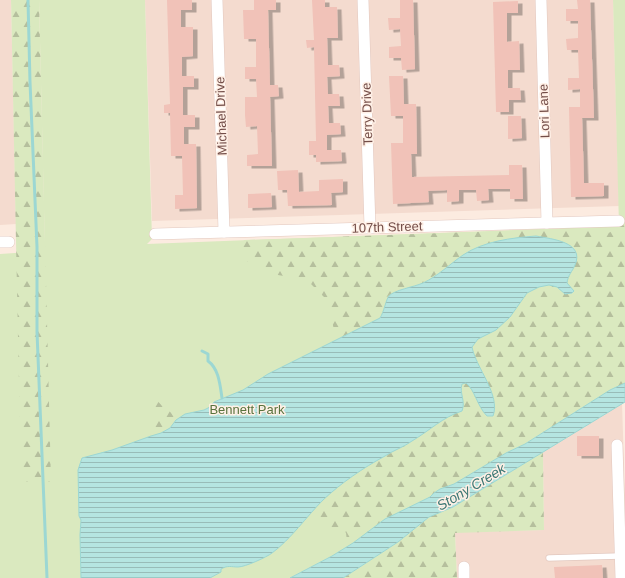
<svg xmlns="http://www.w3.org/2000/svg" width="625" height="578" font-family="Arial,sans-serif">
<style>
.residential{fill:#f4dbcf}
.green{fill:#dae9bf}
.forest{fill:url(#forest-firs)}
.water{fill:url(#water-rules);stroke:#9cd7d3}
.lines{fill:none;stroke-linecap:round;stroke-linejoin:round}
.stream{stroke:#9cd7d3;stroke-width:3}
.building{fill:#f1c2b8;filter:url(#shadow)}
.service-casing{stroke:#e2c8bf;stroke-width:7}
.minor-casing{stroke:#e2c8bf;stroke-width:12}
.service{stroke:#fff;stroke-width:5.5}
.minor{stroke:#fff;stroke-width:11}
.labels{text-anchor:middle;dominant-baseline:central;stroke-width:3;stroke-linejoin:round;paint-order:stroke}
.street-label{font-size:13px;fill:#734d48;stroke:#fff0e6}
.park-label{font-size:13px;fill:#59733d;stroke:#fff0e6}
.water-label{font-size:14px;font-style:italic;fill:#3c7875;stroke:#fff0e6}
</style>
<defs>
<pattern id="forest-firs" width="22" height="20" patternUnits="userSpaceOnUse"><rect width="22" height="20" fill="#dae9bf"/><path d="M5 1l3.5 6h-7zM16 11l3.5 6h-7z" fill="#b5bf9d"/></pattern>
<pattern id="water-rules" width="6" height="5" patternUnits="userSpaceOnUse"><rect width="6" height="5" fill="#b5e5e1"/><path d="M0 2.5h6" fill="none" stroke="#98bcb8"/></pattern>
<filter id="shadow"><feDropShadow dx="4.5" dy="2.5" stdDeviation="0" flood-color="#0004"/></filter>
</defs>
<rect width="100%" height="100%" fill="#fcebe0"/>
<g class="residential">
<polygon points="0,0 11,0 16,224 0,225"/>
<polygon points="145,0 613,0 619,206 152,221"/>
<polygon points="622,403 625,496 625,578 457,578 455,532 544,530 543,452"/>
</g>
<polygon class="green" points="39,0 145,0 152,239 147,244 619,226 613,0 625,0 625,383 618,386 332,556 290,578 0,578 0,254 45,251"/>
<g class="forest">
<polygon points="11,0 39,0 51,482 21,482"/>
<path d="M625,216V383L610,390L525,444L506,453L454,484L440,489L434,493L430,497L385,519L353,543L347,541L346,533L343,529C337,528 331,530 325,530L321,526L319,517L312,511C334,489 358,471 385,456C394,451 403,447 412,441C429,431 443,417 462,411C466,401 459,394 462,384L466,383L470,386L482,411L481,369L471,347L478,339L496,330L510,317L527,293L539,287L549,285L557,287L565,294L574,291L567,283L568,277L574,266L577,252L571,246L555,240L509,238L475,248L423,283L402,290L393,292L387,297L384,311L380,318L336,340L328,301L307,280L278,275L259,268L243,259L242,249L244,240L590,228C594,230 598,233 602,234C612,235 621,223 625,216Z"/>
<path d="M152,399H156C162,408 172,410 176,420C169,430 162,433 151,436C150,430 152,427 153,422C153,415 150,408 150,401Z"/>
<polygon points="543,452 544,530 455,533 457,578 343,578 398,542 429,517 453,507"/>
</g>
<g class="water">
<path d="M536,236C552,239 585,242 575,265C572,272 568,275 567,283L574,291L572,293L565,294L557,287L549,285L539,287L527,293L510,317L496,330L478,339L472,347C476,368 501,395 493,416H487C477,406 475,390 466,383L462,384C459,393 466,401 462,411C443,417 429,431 412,441C404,447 394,450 385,456C363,468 341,483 323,500C307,516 290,540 272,553C267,557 245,567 238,567C231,567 228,565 221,569V572L210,578H81L80,535L81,520L79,516L78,470L82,458L112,450L151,436L161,433L170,428L176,420L185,414L204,410L210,407L214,402L243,390L268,374L380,318C384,312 386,299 389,296C394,290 414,287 423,283C438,276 450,264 463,255C484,241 511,238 536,236Z"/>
<polygon points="625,383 625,402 453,507 429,517 398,542 343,578 290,578 332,556 353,543 385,519 430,497 434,493 440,489 454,484 506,453 525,444 610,390"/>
</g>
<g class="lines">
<g class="stream">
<polyline points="28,0 30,82 37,247 37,332 47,578"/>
<path d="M202,351L208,354V361C219,369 220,385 222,398"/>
</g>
</g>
<g class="building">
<polygon points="167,0 192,0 192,10 181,10 181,27 193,27 193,56 182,57 182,76 194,76 194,87 183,87 183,115 195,115 195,127 184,127 184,144 196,144 197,208 175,209 175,195 183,195 182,156 171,156 170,113 164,113 164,105 170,104"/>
<polygon points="254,0 276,0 276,10 268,10 270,85 278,85 279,96 270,97 272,166 247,166 247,155 258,154 257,126 246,127 245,115 245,97 257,97 256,79 245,79 245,67 256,67 256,39 244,39 243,10 254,10"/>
<polygon points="312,0 325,0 325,7 337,7 338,38 327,38 328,65 339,65 340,76 327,77 328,94 339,94 340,106 328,106 329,123 340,123 341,134 327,135 327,150 341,150 342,161 316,162 316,155 309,155 309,141 316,141 314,47 307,48 306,40 314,40"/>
<polygon points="400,0 413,0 415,69 402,70 401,58 389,58 389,47 401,46 400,29 389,30 388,18 400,18"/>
<polygon points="577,0 590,0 594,118 582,118 584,183 604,183 604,196 571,197 569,107 580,107 580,89 568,90 568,78 579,78 578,50 567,50 566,39 578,38 578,21 566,21 566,9 578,9"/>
<polygon points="518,1 518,13 507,13 507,42 519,41 520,70 508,70 508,88 520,88 521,100 509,100 509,112 496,112 493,2"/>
<polygon points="389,76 403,76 404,104 416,104 417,154 411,154 412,177 509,175 509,165 522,165 523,199 510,199 510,189 488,189 489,200 477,201 476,190 459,190 459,201 447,202 447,190 428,191 429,202 393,204 391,143 403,143 403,116 391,116"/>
<polygon points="508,116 521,116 522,138 508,139"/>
<polygon points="298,170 299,192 319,191 319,180 343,179 343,192 331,193 332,205 288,206 287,190 278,190 277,171"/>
<polygon points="271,193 272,207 248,208 248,194"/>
<rect x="577" y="436" width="22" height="20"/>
<polygon points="602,565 603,578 555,578 554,567"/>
</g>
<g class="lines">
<defs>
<polyline id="service" points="549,558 620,556"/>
<g id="minor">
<polyline points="217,0 224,232"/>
<polyline points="363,0 370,228"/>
<polyline points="541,0 547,223"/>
<polyline points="155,234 619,221"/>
<polyline points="0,242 9,242"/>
<polyline points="617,445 621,578"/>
<polyline points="464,567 464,578"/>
</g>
</defs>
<use href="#service" class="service-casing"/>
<use href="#minor" class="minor-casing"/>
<use href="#service" class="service"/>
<use href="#minor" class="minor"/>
</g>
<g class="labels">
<g class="street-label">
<text transform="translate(544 111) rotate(-92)">Lori Lane</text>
<text transform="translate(367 114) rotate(-92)">Terry Drive</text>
<text transform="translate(221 116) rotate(-92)">Michael Drive</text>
<text transform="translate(387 227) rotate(-2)">107th Street</text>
</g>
<g class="park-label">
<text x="247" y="409">Bennett Park</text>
</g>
<g class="water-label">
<text transform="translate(471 487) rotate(-31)">Stony Creek</text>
</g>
</g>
</svg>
